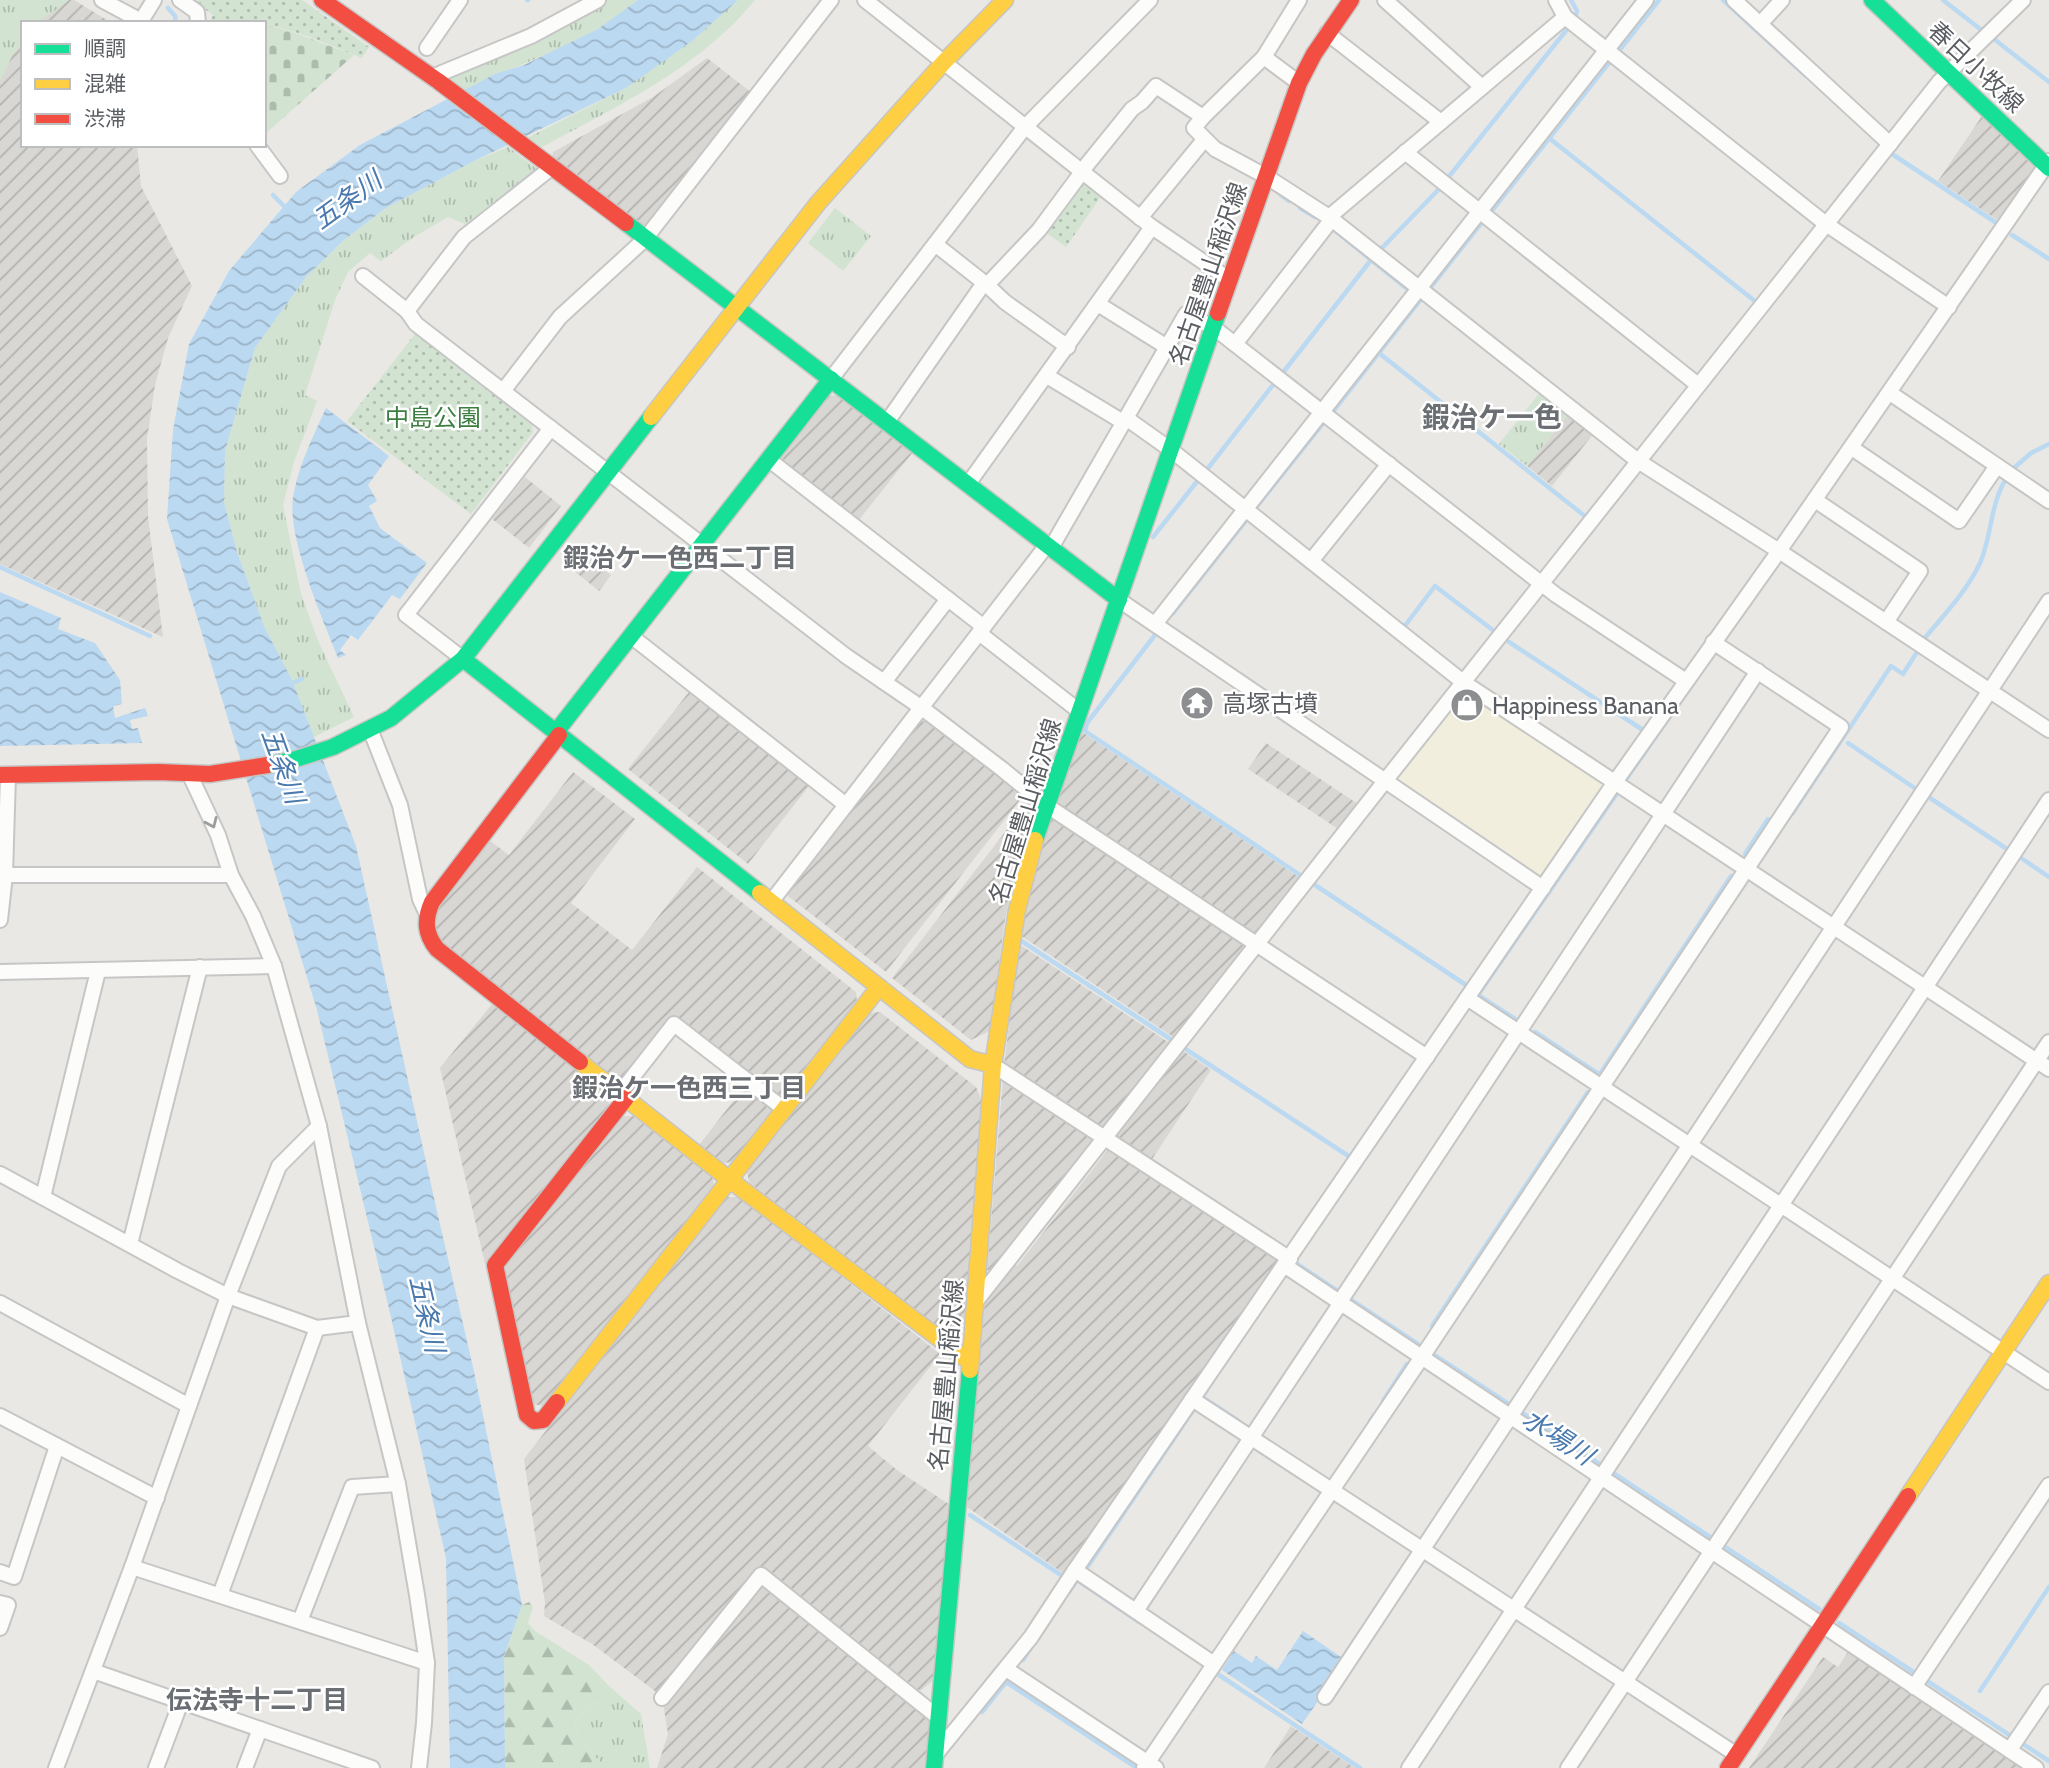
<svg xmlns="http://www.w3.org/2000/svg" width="2049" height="1768" font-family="Cabin,'Noto Sans JP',sans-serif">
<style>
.commercial{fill:#f2eedd}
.industrial{fill:url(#industrial-furrows)}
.grass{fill:url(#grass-tufts)}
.forest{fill:url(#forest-firs)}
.cemetery{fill:url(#cemetery-stones)}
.park{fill:url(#park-dots)}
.water{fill:url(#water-waves)}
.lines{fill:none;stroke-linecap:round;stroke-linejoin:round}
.stream{stroke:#bbd9f1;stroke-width:4.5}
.street-casing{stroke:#c6c6c6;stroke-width:18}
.fast-casing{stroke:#c6c6c5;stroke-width:19}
.slow-casing{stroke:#c6c6c5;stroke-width:19}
.jam-casing{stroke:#c6c6c5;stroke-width:19}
.street{stroke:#fcfcfb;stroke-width:14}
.fast{stroke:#16e098;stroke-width:16}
.slow{stroke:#ffcf43;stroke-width:16}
.jam{stroke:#f24e42;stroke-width:16}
.oneway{stroke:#9b9d9f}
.labels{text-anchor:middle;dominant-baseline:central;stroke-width:5;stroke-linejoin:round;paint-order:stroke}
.street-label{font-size:24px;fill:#5a5d61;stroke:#fff}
.park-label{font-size:24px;fill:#3c7e40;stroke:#fff}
.poi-label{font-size:24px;fill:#5a5d61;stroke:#fff;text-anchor:start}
.water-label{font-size:26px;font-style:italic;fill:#4a79ae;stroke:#fff}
.neighbourhood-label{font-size:26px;font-weight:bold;fill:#6b6f73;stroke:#fff}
.quarter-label{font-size:28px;font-weight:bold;fill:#6b6f73;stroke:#fff}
</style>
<defs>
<pattern id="industrial-furrows" width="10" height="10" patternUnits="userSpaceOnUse" patternTransform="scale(1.75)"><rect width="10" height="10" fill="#d9d7d4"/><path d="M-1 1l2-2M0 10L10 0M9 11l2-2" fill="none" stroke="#b3b2af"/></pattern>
<pattern id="grass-tufts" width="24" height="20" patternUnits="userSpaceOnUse" patternTransform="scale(1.75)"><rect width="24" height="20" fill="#d2e4d1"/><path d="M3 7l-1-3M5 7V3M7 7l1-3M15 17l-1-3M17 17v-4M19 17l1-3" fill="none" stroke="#adbcad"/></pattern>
<pattern id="forest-firs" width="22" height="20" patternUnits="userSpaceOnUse" patternTransform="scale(1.75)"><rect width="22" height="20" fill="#d2e4d1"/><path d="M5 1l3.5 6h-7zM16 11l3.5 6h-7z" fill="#adbcad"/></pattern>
<pattern id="cemetery-stones" width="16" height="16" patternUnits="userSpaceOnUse" patternTransform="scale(1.75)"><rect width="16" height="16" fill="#d2e4d1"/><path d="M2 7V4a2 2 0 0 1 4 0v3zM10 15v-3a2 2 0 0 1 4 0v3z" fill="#adbcad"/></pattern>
<pattern id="park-dots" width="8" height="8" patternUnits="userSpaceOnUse" patternTransform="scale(1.75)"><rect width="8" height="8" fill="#d2e4d1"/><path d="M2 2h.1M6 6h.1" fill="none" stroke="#adbcad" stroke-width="1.8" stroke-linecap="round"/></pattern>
<pattern id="water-waves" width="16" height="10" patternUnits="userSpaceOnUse" patternTransform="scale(1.75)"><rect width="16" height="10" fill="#bbd9f1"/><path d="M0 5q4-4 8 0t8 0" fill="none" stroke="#9bb3c7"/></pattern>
</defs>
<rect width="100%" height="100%" fill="#e9e8e4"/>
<polygon class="commercial" points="1464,692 1470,692 1609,784 1542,881 1397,784 1396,778"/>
<g class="industrial">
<polygon points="0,0 74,0 112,23 23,23 23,145 137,145 141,186 192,286 168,338 155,385 147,439 148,517 163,637 0,564"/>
<polygon points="707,58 752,93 650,224 642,225 552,158 553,152 653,97"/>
<polygon points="1982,116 2034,167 1999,221 1938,181"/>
<polygon points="841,395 913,452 858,521 783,462 782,455 828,396"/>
<polygon points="1569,413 1594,433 1552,486 1527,466"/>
<polygon points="525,477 561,506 529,548 492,519"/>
<polygon points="575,547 611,575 599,591 563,562"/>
<polygon points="689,692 809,786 748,864 628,769"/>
<polygon points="927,721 1023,796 886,972 788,896 787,889 917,722"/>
<polygon points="1082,732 1303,880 1257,938 1055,806"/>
<polygon points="1266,743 1361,806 1341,831 1248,769"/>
<polygon points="573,772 635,819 571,903 632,950 697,867 856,992 857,1002 785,1096 780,1096 674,1015 624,1079 617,1080 440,941 436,932 437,908 489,840 509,855"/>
<polygon points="1029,801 1036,813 1016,870 1005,919 990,1031 971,1040 892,978"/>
<polygon points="1052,815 1243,942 1244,950 1175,1038 1020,935 1029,885"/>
<polygon points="1019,944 1171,1044 1104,1128 1100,1128 1004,1065"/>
<polygon points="493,1003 608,1094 609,1105 485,1264 440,1068"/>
<polygon points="880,1012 976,1087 984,1106 967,1323 945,1335 749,1182 747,1171 870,1013"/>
<polygon points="1183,1051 1211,1070 1150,1162 1116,1139 1116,1133"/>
<polygon points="1003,1078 1095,1139 991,1271 987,1270"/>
<polygon points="745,1086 770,1105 771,1112 733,1162 722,1163 699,1145"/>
<polygon points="621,1116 633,1116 712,1175 714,1186 544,1406 533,1404 505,1272 507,1262"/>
<polygon points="1111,1146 1283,1260 1066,1575 967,1507 985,1300 1013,1263 1017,1266"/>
<polygon points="727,1197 740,1197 940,1354 868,1446 897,1470 950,1505 934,1680 920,1691 761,1566 659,1694 592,1644 544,1616 545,1603 524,1459"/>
<polygon points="763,1587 930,1722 925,1768 657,1768 668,1734 663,1703 756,1588"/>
<polygon points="1850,1649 2028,1768 1749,1768 1823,1657 1838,1667"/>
<polygon points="1291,1726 1355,1768 1264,1768"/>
</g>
<g class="grass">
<polygon points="0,0 69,0 37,23 23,23 23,42 12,56 0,81"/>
<path d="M606,0H638C625,10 612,21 598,29C556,54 508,67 466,91L448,77L563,24Z"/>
<path d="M738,0H755C701,67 616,107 542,147L527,138L626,88Z"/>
<polygon points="508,147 537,169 465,224 448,217 414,237 381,261 370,253 348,272 335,300 305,395 317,401 294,462 283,505 301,594 319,643 354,717 314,737 292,680 264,626 237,552 224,502 225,451 255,348 306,277 344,240 386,208 474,161"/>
<polygon points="835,208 871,236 843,271 808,243"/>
<polygon points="1541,391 1569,413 1527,466 1499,444"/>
<path d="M610,1687L641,1714L650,1768H602V1763C589,1752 576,1738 575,1721L589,1705L610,1698Z"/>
</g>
<path class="forest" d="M529,1602L533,1607L528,1623L535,1631L589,1665L610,1687V1698L589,1705L575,1721C576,1738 589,1752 602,1763V1768H505L504,1656L522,1605Z"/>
<polygon class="cemetery" points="264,24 290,31 354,55 264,135"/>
<g class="park">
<path d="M193,0H302L369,47L362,58C314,39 261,13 209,22L213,15Z"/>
<polygon points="1083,180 1102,195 1066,247 1044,231"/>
<polygon points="415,334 532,424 533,432 471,514 347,421"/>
</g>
<g class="water">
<polygon points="638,0 738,0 692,41 626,88 474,161 386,208 344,240 306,277 255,348 225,451 224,502 237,552 264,626 292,680 356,846 436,1207 473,1367 522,1605 504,1656 505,1768 450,1768 446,1558 390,1313 317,1010 167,519 173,430 189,344 229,271 296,192 360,145 495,74 524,65 598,29"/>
<path d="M326,408L389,456L368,485L377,501L369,506L380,528L427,563L400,599L392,595L358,640L351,635L340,650L346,655L338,658C323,620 287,538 293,498C298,466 313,437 326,408Z"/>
<polygon points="0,592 61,618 58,629 95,643 120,680 122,704 113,706 115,718 145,708 148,716 130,720 132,729 138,728 142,743 0,746"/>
<polygon points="1303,1631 1341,1657 1317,1693 1321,1697 1302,1724 1222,1670 1234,1651 1252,1663 1256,1656 1277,1670"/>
</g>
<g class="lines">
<g class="stream">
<polyline points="527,0 528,0"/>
<polyline points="1571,0 1577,11 1575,18"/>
<polyline points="1723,0 1806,76"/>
<polyline points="1943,0 1984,32"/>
<polyline points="168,8 175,16 176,23"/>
<polyline points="1994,39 2049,82"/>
<polyline points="1618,52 1659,0"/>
<polyline points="1549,138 1756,302"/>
<polyline points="1892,154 1995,222"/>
<polyline points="1447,179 1569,27"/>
<polyline points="273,195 287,209"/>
<polyline points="1281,195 1289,201"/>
<polyline points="1300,208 1315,217"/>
<polyline points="1490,213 1612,59"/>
<polyline points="1333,229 1411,292"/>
<polyline points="2012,235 2049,259"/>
<polyline points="1381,249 1441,187"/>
<polyline points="1430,288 1483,221"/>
<polyline points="1379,353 1586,517"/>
<polyline points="1281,375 1371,260"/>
<polyline points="1331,414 1421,299"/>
<polyline points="2014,468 2031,453 2049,444"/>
<polyline points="1205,472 1276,381"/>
<polyline points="1254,510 1325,421"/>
<polyline points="1153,537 1199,479"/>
<polyline points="0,567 150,636"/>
<polyline points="1173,613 1248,518"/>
<polyline points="1404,627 1435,586 1494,631"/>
<polyline points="1155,635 1087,723 1085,731 1300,875"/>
<path d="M1924,639C1943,616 1967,591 1980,563C1992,536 1990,504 2006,479"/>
<polyline points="1509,642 1646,732"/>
<polyline points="290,684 302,679"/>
<polyline points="1848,743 1916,789"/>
<polyline points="1625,781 1691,686"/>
<polyline points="1930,798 2007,849"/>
<polyline points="1792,814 1891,666 1903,674 1919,649"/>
<polyline points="1745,854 1768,819"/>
<polyline points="2021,858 2049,877"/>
<polyline points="1315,885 1469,987"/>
<polyline points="1020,940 1172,1040"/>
<polyline points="1515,1019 1478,995 1618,792"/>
<polyline points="1535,1032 1600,1075"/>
<polyline points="1187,1050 1353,1159"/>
<polyline points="1598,1077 1731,876"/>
<polyline points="1297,1264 1819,1609"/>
<polyline points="1432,1326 1588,1092"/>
<polyline points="1207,1390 1202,1397 1237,1420"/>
<polyline points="1383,1401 1407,1364"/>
<polyline points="1370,1421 1374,1415"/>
<polyline points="970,1515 1064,1577"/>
<polyline points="1088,1566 1194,1409"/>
<polyline points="1069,1592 1077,1580 1139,1622"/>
<polyline points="1839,1623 2049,1761"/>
<polyline points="1023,1660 1032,1646"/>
<polyline points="1219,1675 1360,1768"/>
<polyline points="1980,1691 2049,1587"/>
<polyline points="982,1712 1006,1682 1134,1766"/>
</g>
<defs>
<g id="street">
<polyline points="102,0 141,21 154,0"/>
<polyline points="180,0 197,12 198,23"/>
<polyline points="865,0 1152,227 1230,280"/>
<polyline points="1385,0 1482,87"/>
<polyline points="1556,0 1565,17 1826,224 1949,307"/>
<polyline points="1734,0 1890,144"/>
<polyline points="1760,24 1782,0"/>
<polyline points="1327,33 1441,122"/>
<polyline points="427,48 460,0"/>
<polyline points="1264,57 1299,0"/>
<polyline points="432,77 531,36 598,0"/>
<polyline points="257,145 280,176"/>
<polyline points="1405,152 1698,385"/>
<polyline points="2049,161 1779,551 2049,730"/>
<polyline points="1081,172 1132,109 1142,102 1156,86 1203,117"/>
<polyline points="1329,217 1565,17"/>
<polyline points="1140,218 1204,140"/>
<polyline points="935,244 987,285 1005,302 1068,347"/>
<polyline points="363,276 407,311 416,324 846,656 922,708 1002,769 1046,805 1427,1057"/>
<polyline points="987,285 1039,230 1082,172"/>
<polyline points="1098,304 1167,347"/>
<polyline points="407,311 464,237 551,168"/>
<polyline points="1235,344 1332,219"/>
<polyline points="1047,376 1123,422"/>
<polyline points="831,379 1025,127 1150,0"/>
<polyline points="503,391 560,317 645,239 831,0"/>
<polyline points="1890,393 2049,501"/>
<polyline points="1126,418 1171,450 1463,682 2049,1069"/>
<polyline points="887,422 984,283"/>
<polyline points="1852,448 1959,521 1997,466"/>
<polyline points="768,459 984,627"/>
<polyline points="968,484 1152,227"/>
<polyline points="1815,500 1920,571 1886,622"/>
<polyline points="1051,548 1186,314 1213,327 1556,595 1686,681"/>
<polyline points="1311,561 1389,464"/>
<polyline points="1119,600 1543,888"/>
<polyline points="1155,624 1646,0"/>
<polyline points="979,633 1079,711"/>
<polyline points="631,636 846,805"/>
<polyline points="463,659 406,615 551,428"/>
<polyline points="884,682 948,599"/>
<polyline points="370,729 400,805 420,899 426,912"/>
<polyline points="189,773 218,835 231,875 253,916 274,966 319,1126 358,1323 398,1484 417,1595 427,1663 424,1723 419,1768"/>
<polyline points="5,875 231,875"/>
<polyline points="771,902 1047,545"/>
<polyline points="0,920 5,875 8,775"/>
<polyline points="0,972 274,966"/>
<polyline points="1467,998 2049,1382"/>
<polyline points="993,1065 1290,1259"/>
<polyline points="620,1093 674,1024 784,1109"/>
<polyline points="0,1174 178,1271 228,1296 317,1328 358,1323"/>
<polyline points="43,1197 98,971"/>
<polyline points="130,1244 200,967"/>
<polyline points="1284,1265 2036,1768"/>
<polyline points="977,1300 1385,781 1939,82 2023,0"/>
<polyline points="0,1303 189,1406"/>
<polyline points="1339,1303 1758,671"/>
<polyline points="1192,1399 1737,1755"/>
<polyline points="0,1416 157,1498"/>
<polyline points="132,1567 427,1663"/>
<polyline points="1075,1570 1214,1664"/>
<polyline points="0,1572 14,1577 57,1446"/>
<polyline points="220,1595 317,1328"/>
<polyline points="0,1603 8,1605 0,1628"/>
<polyline points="1136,1611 1340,1304"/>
<polyline points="300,1621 352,1487 398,1484"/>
<polyline points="1006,1669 1156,1768"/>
<polyline points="93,1671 372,1768"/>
<polyline points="1914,1687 2049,1485"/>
<polyline points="1325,1697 2049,601"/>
<polyline points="662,1698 761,1575 939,1718"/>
<polyline points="2013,1745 2049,1692"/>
<polyline points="936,1754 1031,1637 1075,1570 1615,782 1779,551 1638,461 1329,217 1267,177 1215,149 1194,128 1203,117 1264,57 1299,83"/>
<polyline points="56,1768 132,1567 228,1296 279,1166 319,1126"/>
<polyline points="156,1768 181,1702"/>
<polyline points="245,1768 260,1729"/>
<polyline points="1144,1768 1424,1354 1841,727 1713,642"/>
<polyline points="1409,1768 2049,800"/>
<polyline points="1568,1768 2049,1042"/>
</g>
<g id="fast">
<polyline points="1872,0 2049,168"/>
<polyline points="626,223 1119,600"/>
<polyline points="463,659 760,893"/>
<polyline points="556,732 831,379"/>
<polyline points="268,765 296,759 333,747 391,718 463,659 651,417"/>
<polyline points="1035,840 1218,313"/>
<polyline points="934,1768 970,1370"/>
</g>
<g id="slow">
<polyline points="651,417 818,203 944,62 1005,0"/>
<polyline points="760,893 970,1059 993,1065"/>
<polyline points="580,1062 730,1180 970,1362"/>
<polyline points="970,1370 993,1065 1017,910 1035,840"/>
<polyline points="557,1402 879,987"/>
<polyline points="1908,1496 2049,1283"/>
</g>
<g id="jam">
<polyline points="322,0 438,81 626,223"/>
<polyline points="1218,313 1299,83 1314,54 1351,0"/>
<path d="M559,735L432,902C424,920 425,934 437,949L580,1062"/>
<polyline points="0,775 158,772 210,774 268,765"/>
<polyline points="557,1402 543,1420 534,1421 527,1415 495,1265 626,1098"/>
<polyline points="1728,1768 1908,1496"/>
</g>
</defs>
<use href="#street" class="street-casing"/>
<use href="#fast" class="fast-casing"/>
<use href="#slow" class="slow-casing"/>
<use href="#jam" class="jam-casing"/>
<use href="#street" class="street"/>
<use href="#fast" class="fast"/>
<use href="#slow" class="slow"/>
<use href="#jam" class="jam"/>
</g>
<defs><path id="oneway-chevron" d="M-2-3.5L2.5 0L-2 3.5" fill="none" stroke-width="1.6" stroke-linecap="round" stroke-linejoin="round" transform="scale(1.75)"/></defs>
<use class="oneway" href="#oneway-chevron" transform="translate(212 823) rotate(66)"/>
<defs>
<symbol id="temple-disc" viewBox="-11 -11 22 22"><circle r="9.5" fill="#8c8e8f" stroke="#fff"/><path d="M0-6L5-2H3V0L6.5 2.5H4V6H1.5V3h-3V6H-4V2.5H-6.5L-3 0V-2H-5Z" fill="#fff"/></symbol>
<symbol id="shop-disc" viewBox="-11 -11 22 22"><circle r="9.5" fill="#8c8e8f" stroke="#fff"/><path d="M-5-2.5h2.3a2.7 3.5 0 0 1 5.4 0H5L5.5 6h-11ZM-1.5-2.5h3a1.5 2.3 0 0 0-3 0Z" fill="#fff"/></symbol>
</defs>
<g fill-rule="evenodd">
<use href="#temple-disc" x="1178" y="684" width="38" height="38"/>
<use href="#shop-disc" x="1448" y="686" width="38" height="38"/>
</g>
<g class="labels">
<g class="street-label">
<text transform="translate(1976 67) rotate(43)">春日小牧線</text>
<text transform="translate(1208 274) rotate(-71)">名古屋豊山稲沢線</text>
<text transform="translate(1025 811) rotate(-73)">名古屋豊山稲沢線</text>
<text transform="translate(946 1375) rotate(-85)">名古屋豊山稲沢線</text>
</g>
<g class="park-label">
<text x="433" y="417">中島公園</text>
</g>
<g class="poi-label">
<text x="1222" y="703">高塚古墳</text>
<text x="1492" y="705">Happiness Banana</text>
</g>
<g class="water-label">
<text transform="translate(347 200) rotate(-36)">五条川</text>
<text transform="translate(283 766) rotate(70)">五条川</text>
<text transform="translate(427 1314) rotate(77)">五条川</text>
<text transform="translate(1558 1437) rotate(33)">水場川</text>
</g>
<g class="neighbourhood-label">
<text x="680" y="558">鍜治ケ一色西二丁目</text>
<text x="689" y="1088">鍜治ケ一色西三丁目</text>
<text x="257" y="1700">伝法寺十二丁目</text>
</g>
<g class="quarter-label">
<text x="1492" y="417">鍜治ケ一色</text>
</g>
</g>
<rect x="21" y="21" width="245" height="126" fill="#ffffff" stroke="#bdbec0" stroke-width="2"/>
<rect x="35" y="44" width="35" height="10" fill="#16e098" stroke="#bdbec0" stroke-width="2"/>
<text x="84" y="56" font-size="21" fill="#5a5d61">順調</text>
<rect x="35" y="79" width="35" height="10" fill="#ffcf43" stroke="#bdbec0" stroke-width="2"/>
<text x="84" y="91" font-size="21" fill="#5a5d61">混雑</text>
<rect x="35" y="114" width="35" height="10" fill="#f24e42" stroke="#bdbec0" stroke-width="2"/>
<text x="84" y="126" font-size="21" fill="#5a5d61">渋滞</text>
</svg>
